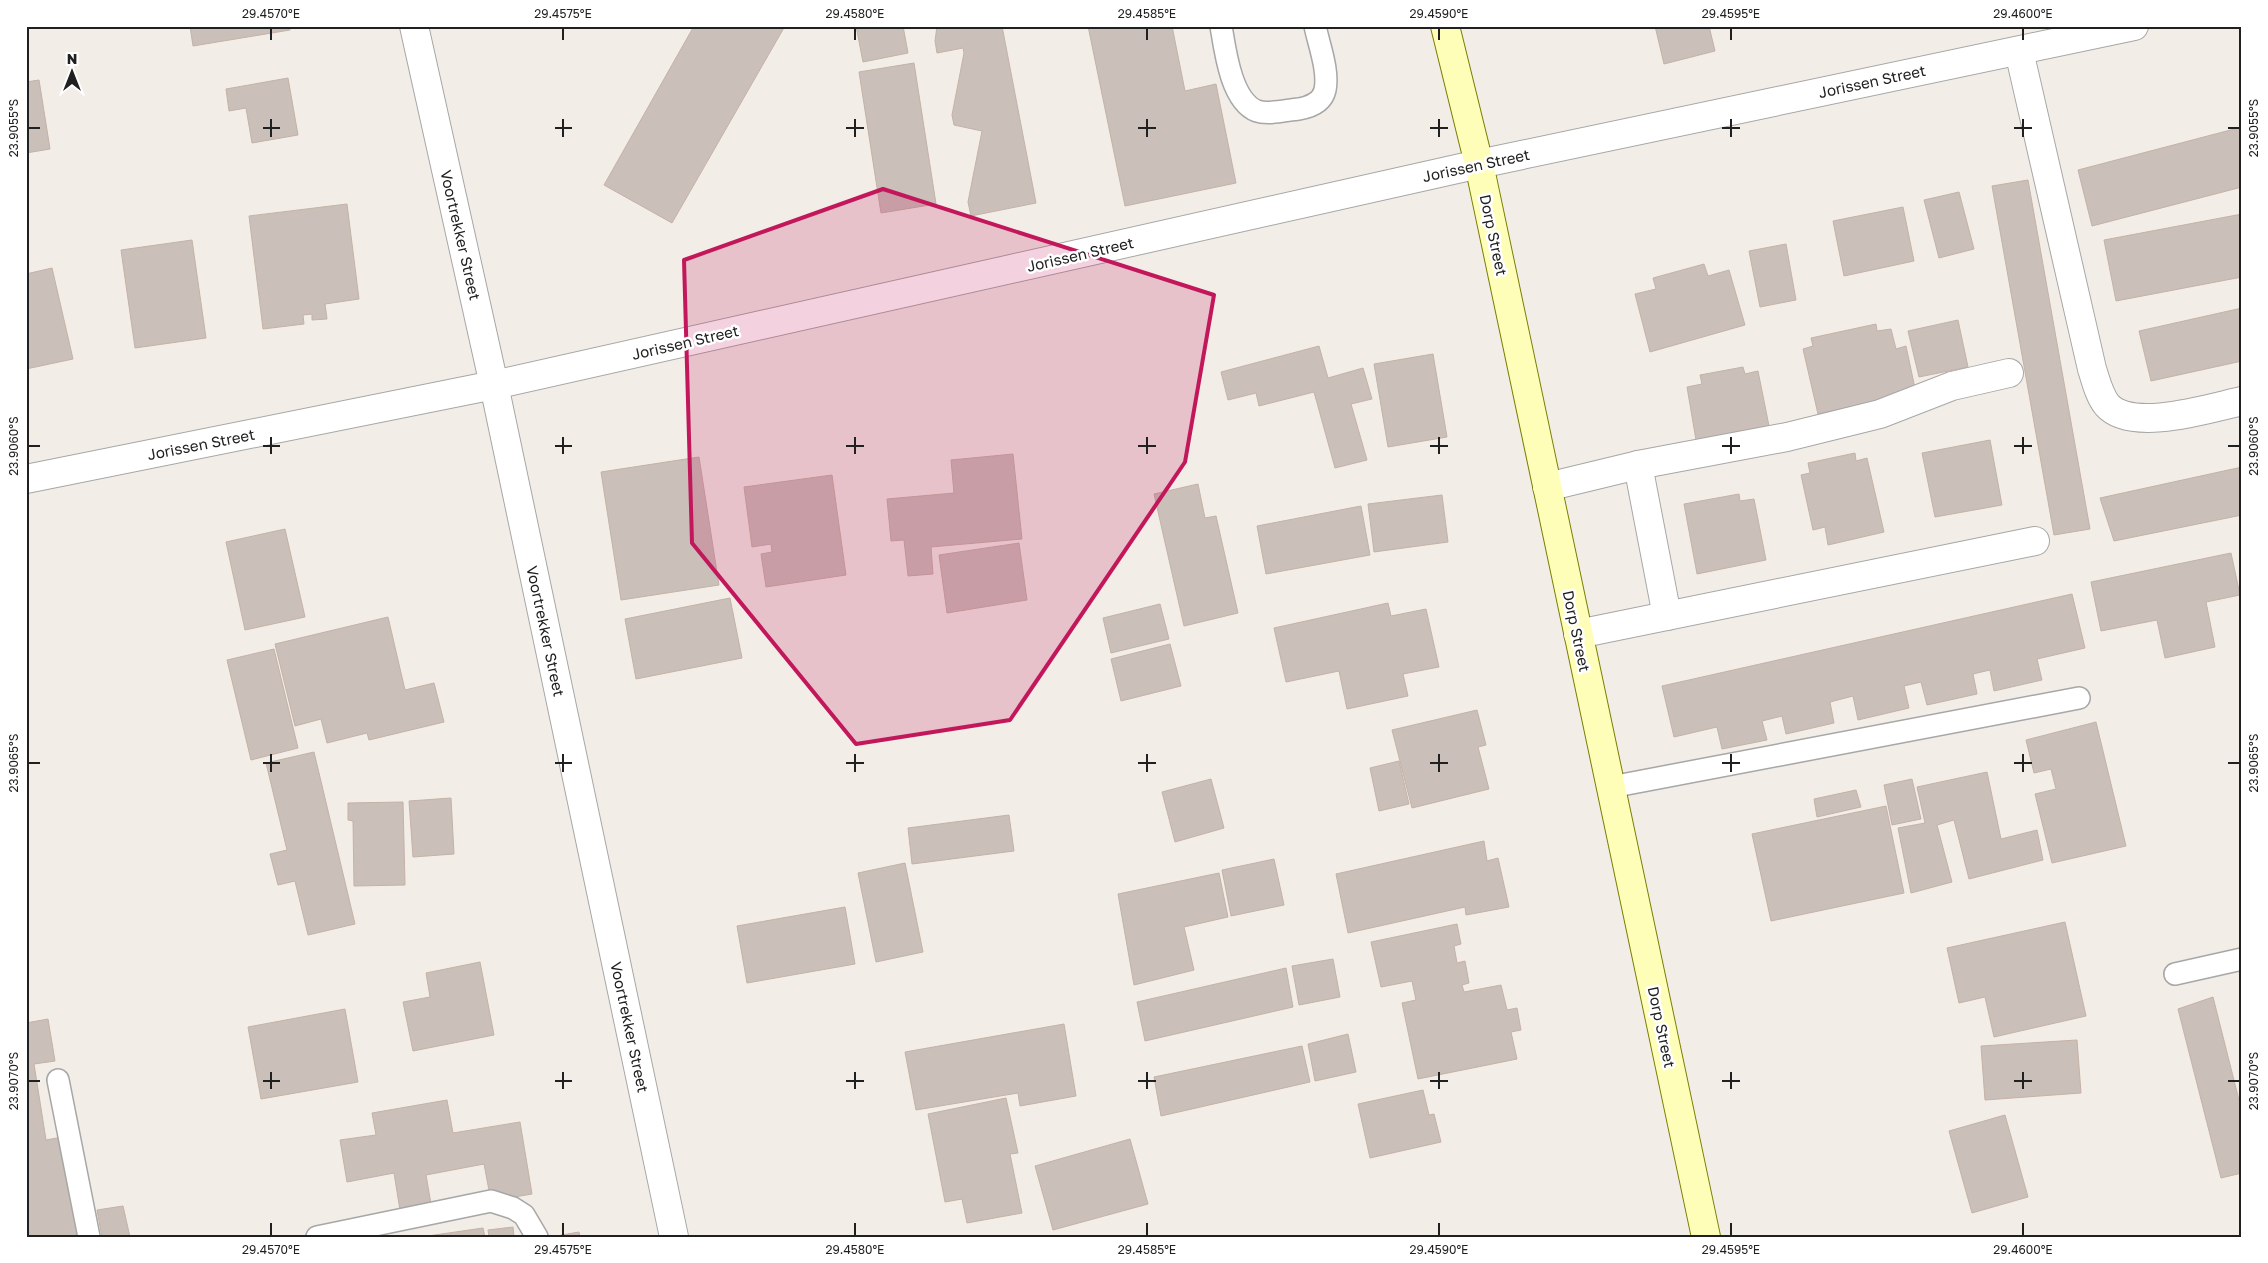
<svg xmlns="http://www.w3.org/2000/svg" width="2268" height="1263" font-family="'Golos Text',sans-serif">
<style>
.building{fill:#cabfb9;stroke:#c5b2a7}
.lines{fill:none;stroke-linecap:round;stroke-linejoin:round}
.lane-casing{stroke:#a7a7a7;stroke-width:24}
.street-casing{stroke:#a7a7a7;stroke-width:30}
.secondary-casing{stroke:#797f00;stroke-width:30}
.lane{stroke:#fff;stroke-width:21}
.street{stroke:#fff;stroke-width:28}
.secondary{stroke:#fefeb8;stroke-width:28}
.marked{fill:#c2185b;fill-opacity:0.2;stroke:#c2185b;stroke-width:4;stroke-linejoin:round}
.ticks{fill:none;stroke:#202020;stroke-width:2}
.labels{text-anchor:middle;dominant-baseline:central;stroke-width:5;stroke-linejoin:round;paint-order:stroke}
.street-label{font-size:15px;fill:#202020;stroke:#fff}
.neatline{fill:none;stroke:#202020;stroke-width:2}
.ticks-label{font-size:12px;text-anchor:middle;fill:#202020}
</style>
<rect width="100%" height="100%" fill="#f2ede6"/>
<g class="building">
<polygon points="190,26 290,26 290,30 193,46"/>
<polygon points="694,26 785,26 672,223 604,185"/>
<polygon points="856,26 903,26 908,53 863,62"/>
<polygon points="937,26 1002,26 1036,203 971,216 968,202 982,131 954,125 952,115 964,53 963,48 937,53 935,41"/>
<polygon points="1088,26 1172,26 1185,91 1216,84 1236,183 1125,206"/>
<polygon points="1655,26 1709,26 1715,51 1664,64"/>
<polygon points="914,63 936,204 881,213 859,72"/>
<polygon points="288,78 298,135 252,143 246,108 229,111 226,89"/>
<polygon points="39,80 50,149 26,153 26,82"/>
<polygon points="2242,127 2242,187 2092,226 2078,170"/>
<polygon points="2028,180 2090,529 2054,535 1992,186"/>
<polygon points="1959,192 1974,249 1939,258 1924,200"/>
<polygon points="347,204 359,299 325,304 327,319 312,320 312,314 303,315 304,324 263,329 249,216"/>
<polygon points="1903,207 1914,261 1844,276 1833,221"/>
<polygon points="2242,214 2242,277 2116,301 2104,240"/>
<polygon points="192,240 206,338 135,348 121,250"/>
<polygon points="1786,244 1796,300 1760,307 1749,251"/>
<polygon points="1704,264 1708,276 1729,270 1745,325 1650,352 1635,294 1656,289 1653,278"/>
<polygon points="52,268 73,359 26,369 26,274"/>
<polygon points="2242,308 2242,361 2151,381 2139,331"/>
<polygon points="1958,320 1968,367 1919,377 1908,331"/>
<polygon points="1876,324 1877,331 1891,329 1896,349 1906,346 1916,393 1818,414 1803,349 1813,346 1811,338"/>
<polygon points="1319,346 1328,378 1363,368 1372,399 1351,404 1367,460 1335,468 1314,392 1259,406 1256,393 1228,400 1221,372"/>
<polygon points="1433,354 1447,437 1388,447 1374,364"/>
<polygon points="1743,367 1745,374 1758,371 1769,426 1696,440 1687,387 1702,384 1700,375"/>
<polygon points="1990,440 2002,505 1935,517 1922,453"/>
<polygon points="1855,453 1856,461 1867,458 1884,532 1828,545 1825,527 1813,530 1801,475 1810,473 1808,463"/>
<polygon points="1013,454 1022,539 931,547 933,574 908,576 904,540 891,541 887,499 954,493 951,460"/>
<polygon points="699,457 719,585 621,600 601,472"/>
<polygon points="2242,467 2242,515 2114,541 2100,498"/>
<polygon points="832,475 846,575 766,587 761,554 772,552 771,544 752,547 744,487"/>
<polygon points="1198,484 1205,518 1216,516 1238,613 1184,626 1154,494"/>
<polygon points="1739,494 1740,501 1754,499 1766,560 1697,574 1684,504"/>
<polygon points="1442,495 1448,542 1374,552 1368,504"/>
<polygon points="1361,506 1370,555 1266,574 1257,526"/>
<polygon points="285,529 305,617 245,630 226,542"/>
<polygon points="1019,543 1027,600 947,613 939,555"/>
<polygon points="2231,553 2240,595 2206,602 2215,647 2165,658 2157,620 2101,631 2091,582"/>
<polygon points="2072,594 2085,648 2037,659 2042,680 1994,691 1990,670 1973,674 1977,694 1927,705 1921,682 1904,686 1909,708 1858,720 1853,696 1830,702 1834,723 1786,734 1782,716 1762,721 1767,740 1722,749 1717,727 1674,737 1662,686"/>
<polygon points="730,598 742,658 636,679 625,619"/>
<polygon points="1388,603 1391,616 1426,609 1439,667 1403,674 1408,696 1347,709 1339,671 1286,682 1274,628"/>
<polygon points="1160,604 1169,639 1111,653 1103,618"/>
<polygon points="388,617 405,690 434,683 444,722 369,740 367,733 327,743 321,719 295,726 275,644"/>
<polygon points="1170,644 1181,686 1121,701 1111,659"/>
<polygon points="274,649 298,748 251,760 227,660"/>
<polygon points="1477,710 1486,745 1478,747 1489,789 1412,808 1392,730"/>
<polygon points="2096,722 2126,846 2052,863 2035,794 2056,789 2051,769 2034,773 2026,740"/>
<polygon points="314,752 355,924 308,935 295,881 278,885 270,854 287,850 266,763"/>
<polygon points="1399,761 1409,804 1379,811 1370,768"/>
<polygon points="1987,772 2001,839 2037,830 2043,860 1969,879 1954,820 1937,825 1952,882 1911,893 1898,828 1925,823 1917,787"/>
<polygon points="1211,779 1224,828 1175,842 1162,792"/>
<polygon points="1912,779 1921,819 1892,825 1884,785"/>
<polygon points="1856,790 1861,807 1817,817 1814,799"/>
<polygon points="451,798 454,854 413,857 409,801"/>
<polygon points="403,802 405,885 354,886 353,821 348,820 348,803"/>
<polygon points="1886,806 1904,893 1771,921 1752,834"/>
<polygon points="1009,815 1014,851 912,864 908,828"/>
<polygon points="1484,841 1487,861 1498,858 1509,907 1466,915 1465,907 1348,933 1336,874"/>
<polygon points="1274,859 1284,905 1231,916 1222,870"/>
<polygon points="905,863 923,952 876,962 858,873"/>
<polygon points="1219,873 1228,917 1184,927 1194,970 1134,985 1118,894"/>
<polygon points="845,907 855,964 747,983 737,926"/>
<polygon points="2065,922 2086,1016 1994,1037 1985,997 1959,1003 1947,948"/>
<polygon points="1457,924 1461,944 1454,946 1457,963 1465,961 1469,983 1462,985 1464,992 1501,985 1507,1010 1517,1008 1521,1030 1511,1032 1517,1059 1418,1079 1402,1003 1416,1000 1412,981 1381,987 1371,942"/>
<polygon points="1333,959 1340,997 1299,1005 1292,966"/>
<polygon points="480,962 494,1035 413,1051 403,1002 430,997 426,973"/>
<polygon points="1286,968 1293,1007 1145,1041 1137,1002"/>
<polygon points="2213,997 2242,1112 2242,1173 2221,1178 2178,1009"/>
<polygon points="345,1009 358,1082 261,1099 248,1027"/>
<polygon points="48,1019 55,1061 34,1064 46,1140 62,1137 78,1236 71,1237 26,1237 26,1023"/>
<polygon points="1064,1024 1076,1096 1020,1106 1018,1093 916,1110 905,1052"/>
<polygon points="1348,1034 1356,1072 1315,1081 1308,1044"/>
<polygon points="2077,1040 2081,1093 1985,1100 1981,1046"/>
<polygon points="1302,1046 1310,1082 1161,1116 1154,1077"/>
<polygon points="1423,1090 1429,1115 1434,1114 1441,1142 1370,1158 1358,1104"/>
<polygon points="1006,1098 1018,1153 1010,1154 1022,1213 967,1223 962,1199 945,1202 928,1114"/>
<polygon points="447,1100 453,1133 520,1122 532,1194 491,1201 484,1164 426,1175 431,1204 400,1210 394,1173 347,1182 340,1140 376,1135 372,1113"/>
<polygon points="2005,1115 2028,1197 1972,1213 1949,1131"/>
<polygon points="1130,1139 1148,1204 1053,1230 1035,1166"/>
<polygon points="123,1206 130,1237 102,1237 97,1210"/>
<polygon points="513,1227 514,1237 489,1237 488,1230"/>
<polygon points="483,1228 485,1237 421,1237"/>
<polygon points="579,1232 580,1237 556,1237 556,1236"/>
</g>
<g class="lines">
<defs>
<g id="lane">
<path d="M1221,26C1225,50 1231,101 1257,111C1268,115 1287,110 1299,109C1310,107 1322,103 1325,90C1329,71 1319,45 1315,26"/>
<polyline points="1611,787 2079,698"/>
<polyline points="2175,974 2242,959"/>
<polyline points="58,1080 89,1237"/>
<polyline points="317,1237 491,1201 513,1208 524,1215 537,1237"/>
</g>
<g id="street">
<polyline points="414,26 494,385 674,1237"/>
<path d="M2019,51L2092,369C2096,381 2099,395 2107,405C2132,433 2210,408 2242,401"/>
<polyline points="1638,465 1667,616"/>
<polyline points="26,479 494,385 1479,164 2134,26"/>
<polyline points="1547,487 1638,465 1787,437 1880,414 1952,386 2009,373"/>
<polyline points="1578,634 2035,541"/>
</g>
<polyline id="secondary" points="1445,26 1479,164 1706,1237"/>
</defs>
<use href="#lane" class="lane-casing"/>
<use href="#street" class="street-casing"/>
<use href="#secondary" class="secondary-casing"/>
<use href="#lane" class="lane"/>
<use href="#street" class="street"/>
<use href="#secondary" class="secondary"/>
</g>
<path class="marked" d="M883,189L1214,295L1185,462L1010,720L856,744L692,543L684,260Z"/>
<path class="ticks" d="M271,28V40M563,28V40M855,28V40M1147,28V40M1439,28V40M1731,28V40M2023,28V40M271,119V137M563,119V137M855,119V137M1147,119V137M1439,119V137M1731,119V137M2023,119V137M28,128H40M263,128H280M555,128H572M846,128H864M1138,128H1156M1430,128H1448M1722,128H1740M2014,128H2032M2228,128H2240M271,437V454M563,437V454M855,437V454M1147,437V454M1439,437V454M1731,437V454M2023,437V454M28,446H40M263,446H280M555,446H572M846,446H864M1138,446H1156M1430,446H1448M1722,446H1740M2014,446H2032M2228,446H2240M271,754V772M563,754V772M855,754V772M1147,754V772M1439,754V772M1731,754V772M2023,754V772M28,763H40M263,763H280M555,763H572M846,763H864M1138,763H1156M1430,763H1448M1722,763H1740M2014,763H2032M2228,763H2240M271,1072V1089M563,1072V1089M855,1072V1089M1147,1072V1089M1439,1072V1089M1731,1072V1089M2023,1072V1089M28,1081H40M263,1081H280M555,1081H572M846,1081H864M1138,1081H1156M1430,1081H1448M1722,1081H1740M2014,1081H2032M2228,1081H2240M271,1223V1236M563,1223V1236M855,1223V1236M1147,1223V1236M1439,1223V1236M1731,1223V1236M2023,1223V1236"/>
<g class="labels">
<g class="street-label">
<text transform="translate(1872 81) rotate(-12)">Jorissen Street</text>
<text transform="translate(1476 165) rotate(-12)">Jorissen Street</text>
<text transform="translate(461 235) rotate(77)">Voortrekker Street</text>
<text transform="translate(1494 235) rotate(78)">Dorp Street</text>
<text transform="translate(1080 254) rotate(-13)">Jorissen Street</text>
<text transform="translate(685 342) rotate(-13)">Jorissen Street</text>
<text transform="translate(201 444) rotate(-11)">Jorissen Street</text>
<text transform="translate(546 631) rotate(78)">Voortrekker Street</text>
<text transform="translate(1577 631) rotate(78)">Dorp Street</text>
<text transform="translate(630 1027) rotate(78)">Voortrekker Street</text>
<text transform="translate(1662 1027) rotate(78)">Dorp Street</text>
</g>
</g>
<rect width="2268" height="1263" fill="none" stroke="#ffffff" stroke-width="55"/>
<g transform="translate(72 72)" stroke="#ffffff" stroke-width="4" paint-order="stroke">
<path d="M0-4L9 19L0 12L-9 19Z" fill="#202020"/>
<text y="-8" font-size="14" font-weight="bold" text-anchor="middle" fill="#202020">N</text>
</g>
<rect x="28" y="28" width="2212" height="1208" class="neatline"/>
<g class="ticks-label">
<text x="271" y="18">29.4570°E</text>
<text x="563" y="18">29.4575°E</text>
<text x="855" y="18">29.4580°E</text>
<text x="1147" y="18">29.4585°E</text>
<text x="1439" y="18">29.4590°E</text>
<text x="1731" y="18">29.4595°E</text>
<text x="2023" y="18">29.4600°E</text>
<text transform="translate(14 128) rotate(-90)" y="4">23.9055°S</text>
<text transform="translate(2254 128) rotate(-90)" y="4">23.9055°S</text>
<text transform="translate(14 446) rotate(-90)" y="4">23.9060°S</text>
<text transform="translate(2254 446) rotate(-90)" y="4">23.9060°S</text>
<text transform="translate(14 763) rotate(-90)" y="4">23.9065°S</text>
<text transform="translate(2254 763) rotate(-90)" y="4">23.9065°S</text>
<text transform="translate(14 1081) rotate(-90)" y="4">23.9070°S</text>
<text transform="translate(2254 1081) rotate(-90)" y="4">23.9070°S</text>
<text x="271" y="1254">29.4570°E</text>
<text x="563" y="1254">29.4575°E</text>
<text x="855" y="1254">29.4580°E</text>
<text x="1147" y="1254">29.4585°E</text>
<text x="1439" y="1254">29.4590°E</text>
<text x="1731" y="1254">29.4595°E</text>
<text x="2023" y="1254">29.4600°E</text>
</g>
</svg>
